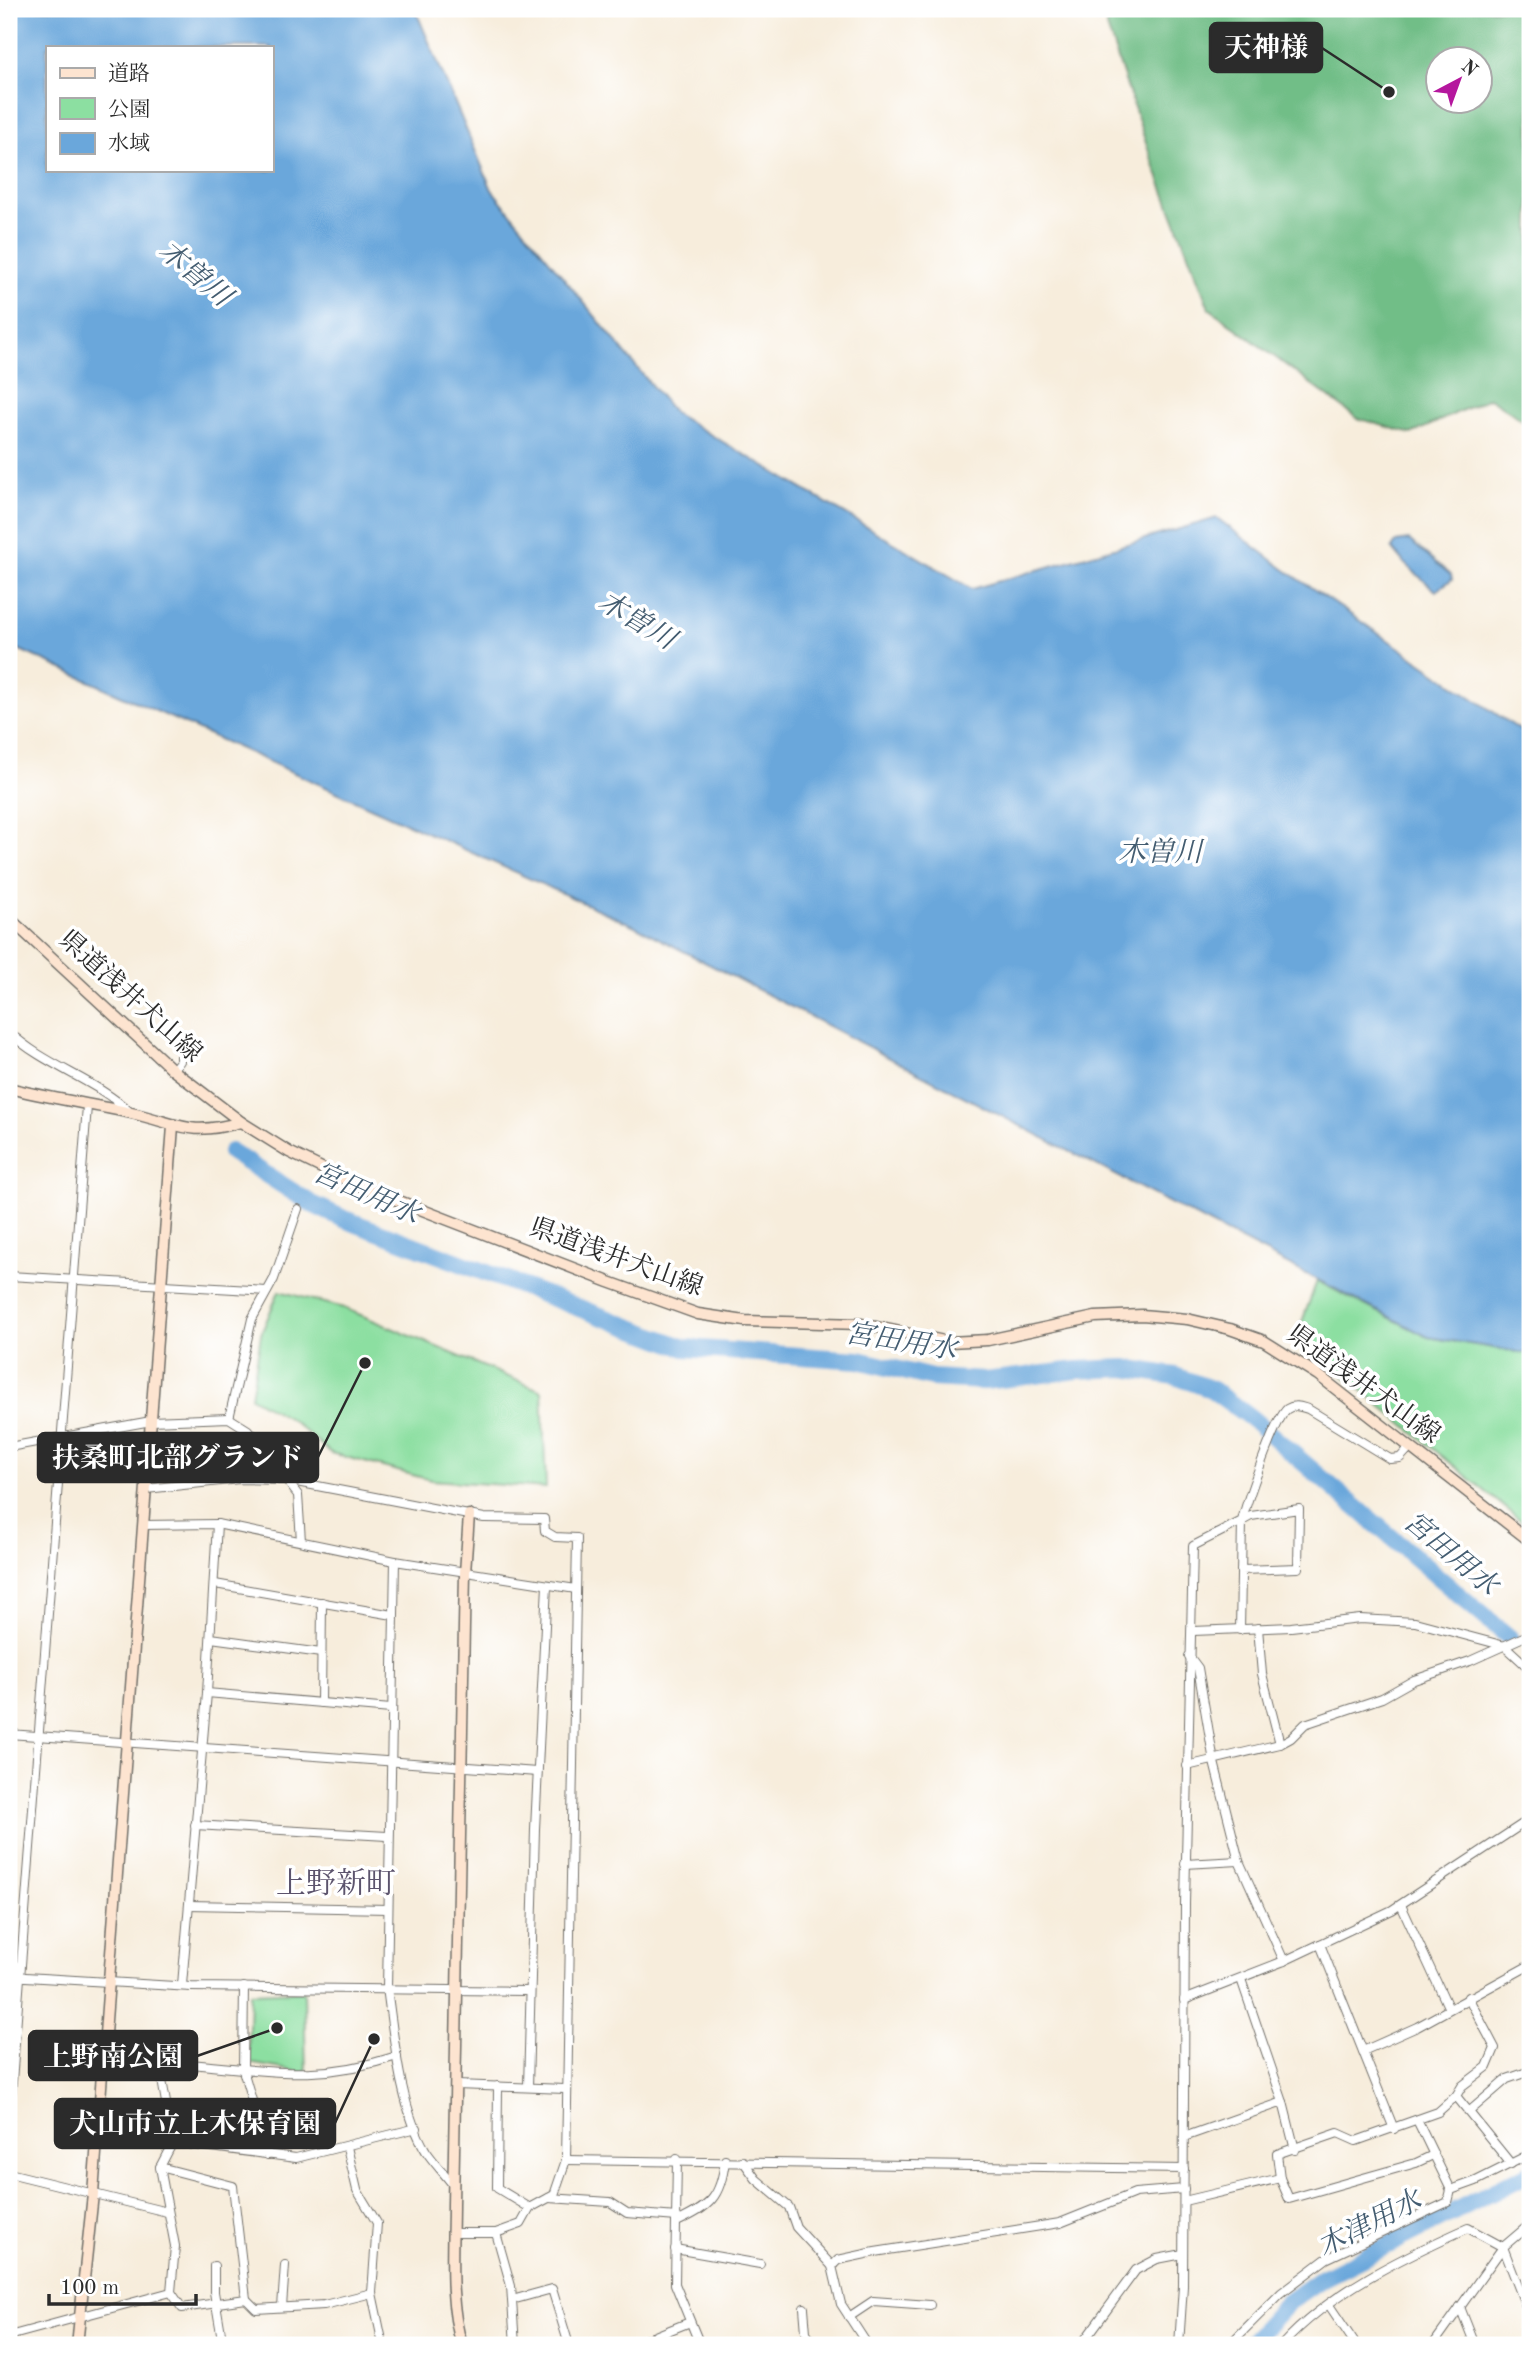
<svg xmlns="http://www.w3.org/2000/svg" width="1539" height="2354" font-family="'Old Standard TT','Noto Serif JP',serif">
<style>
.green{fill:#8cdfa1;stroke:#5c8566;stroke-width:2}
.forest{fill:#71be87;stroke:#4e7459;stroke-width:2;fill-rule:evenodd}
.water{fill:#6aa7db;stroke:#4a6983;stroke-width:2;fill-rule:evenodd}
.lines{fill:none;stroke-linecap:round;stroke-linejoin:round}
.river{stroke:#6aa7db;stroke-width:18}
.street-casing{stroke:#726f69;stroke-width:10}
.secondary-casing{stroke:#726f69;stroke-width:13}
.street{stroke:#fff;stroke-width:8}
.secondary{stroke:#fde4d0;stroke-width:10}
.labels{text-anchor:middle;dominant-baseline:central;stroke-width:7;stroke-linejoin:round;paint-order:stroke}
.street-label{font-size:26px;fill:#2b2b2b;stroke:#fff}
.water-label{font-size:28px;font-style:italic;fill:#445d71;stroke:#fff}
.quarter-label{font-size:30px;fill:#5c546d;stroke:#fff}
.leader{fill:none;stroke:#2b2b2b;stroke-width:2.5}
.callout-dot{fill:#2b2b2b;stroke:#fff;stroke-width:2.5}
.callout{fill:#2b2b2b;stroke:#2b2b2b;stroke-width:2.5}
.callout-label{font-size:28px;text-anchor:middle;font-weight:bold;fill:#fff}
</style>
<rect width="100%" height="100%" fill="#fff"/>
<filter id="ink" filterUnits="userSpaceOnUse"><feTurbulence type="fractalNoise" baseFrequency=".0143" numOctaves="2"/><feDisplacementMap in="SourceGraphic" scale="14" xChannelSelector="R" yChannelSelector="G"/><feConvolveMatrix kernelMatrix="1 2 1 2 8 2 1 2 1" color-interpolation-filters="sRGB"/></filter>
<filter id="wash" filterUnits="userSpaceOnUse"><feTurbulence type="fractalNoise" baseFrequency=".00686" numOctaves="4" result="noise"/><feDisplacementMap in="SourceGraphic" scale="28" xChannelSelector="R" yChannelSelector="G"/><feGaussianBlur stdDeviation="1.57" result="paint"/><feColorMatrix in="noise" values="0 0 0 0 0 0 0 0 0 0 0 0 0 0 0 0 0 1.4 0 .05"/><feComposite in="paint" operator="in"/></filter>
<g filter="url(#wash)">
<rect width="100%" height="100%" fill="#f7eddc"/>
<g class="green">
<polygon points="1317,1281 1428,1337 1530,1354 1530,1528 1348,1379 1295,1341"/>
<polygon points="279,1291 344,1308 542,1391 546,1488 431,1480 331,1453 293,1421 251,1397 261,1334"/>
<polygon points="304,1991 306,2073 248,2063 250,1993"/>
</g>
<path class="forest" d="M1101,9H1530V425L1489,398L1411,434L1357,418L1209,308L1149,152ZM1438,60H1480V102H1438Z"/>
<g class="water">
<path d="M9,9H415L492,190L674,413L972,589L1217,518L1284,569L1530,737V1354L1428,1337L635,926L9,645ZM47,47H271V170H47Z"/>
<polygon points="1409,540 1451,575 1452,579 1436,591 1405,564 1392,548 1396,542"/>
</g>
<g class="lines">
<g class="river">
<polyline points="231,1152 312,1204 344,1219 685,1348 859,1360 932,1378 984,1381 1077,1370 1125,1368 1175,1376 1211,1389 1251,1418 1511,1639"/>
<polyline points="1249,2345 1288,2302 1319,2280 1530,2173"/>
</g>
</g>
</g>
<g filter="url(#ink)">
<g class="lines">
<defs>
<g id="street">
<path d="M9,1032C45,1066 95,1079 131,1113"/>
<polyline points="173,1070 180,1061 180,1052"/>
<polyline points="9,1276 267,1291"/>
<polyline points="229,1418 252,1319 274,1279 298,1209"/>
<polyline points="9,1447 151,1421 229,1418 248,1430 298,1495 301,1541"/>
<polyline points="146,1489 239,1479 286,1480 484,1518 544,1519 545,1531 555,1537 577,1538 566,2160 554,2195 530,2208 521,2224 496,2233 453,2233"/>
<polyline points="143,1525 217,1524 395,1561 576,1589"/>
<path d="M395,1561L387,1988C394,2037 400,2109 426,2151C434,2163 445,2174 453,2185"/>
<polyline points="215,1584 393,1615"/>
<polyline points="1258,1628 1262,1674 1280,1744"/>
<polyline points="1240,1630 1242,1521 1251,1516 1299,1509 1298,1568 1241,1570"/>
<polyline points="1193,1631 1291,1627 1360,1619 1415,1622 1505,1646 1530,1669"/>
<polyline points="211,1638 321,1653"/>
<polyline points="1189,1656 1198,1668 1214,1762 1239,1861 1284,1961"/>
<polyline points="207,1693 391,1709"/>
<polyline points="321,1703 322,1602"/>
<polyline points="9,1734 537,1772"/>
<polyline points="1187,1766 1280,1744 1291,1738 1305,1724 1382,1698 1414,1680 1470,1661 1530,1634"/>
<polyline points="195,1825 387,1836"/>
<polyline points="1185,1864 1239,1861"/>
<polyline points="189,1905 388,1909"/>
<polyline points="1401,1905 1449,2009"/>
<polyline points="1320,1944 1394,2129"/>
<polyline points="9,1976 191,1987 529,1991"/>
<polyline points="1241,1979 1283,2102 1295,2150"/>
<polyline points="182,1985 207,1693 217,1524"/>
<polyline points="244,1987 243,2070 268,2155"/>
<polyline points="1184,2000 1284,1961 1392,1910 1530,1819"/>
<polyline points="1363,2051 1417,2027 1530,1965"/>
<path d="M104,2053C132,2060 160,2061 189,2064C269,2071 318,2082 397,2056"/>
<polyline points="159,2063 173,2142 160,2167 175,2246 171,2292 182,2308 246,2299 256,2309 324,2305 372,2293"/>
<polyline points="456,2085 565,2089"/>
<polyline points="498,2086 497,2188 530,2208"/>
<polyline points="528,2087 535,1829 547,1585"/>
<polyline points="1456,2096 1462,2086 1487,2067 1495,2048 1468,1997"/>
<polyline points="1471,2110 1507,2079 1530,2071"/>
<polyline points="1417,2120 1451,2190"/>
<polyline points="9,2121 87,1106"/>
<polyline points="1184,2137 1283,2102"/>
<polyline points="173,2142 296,2158 417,2128"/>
<polyline points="347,2147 357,2190 377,2223 372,2293 383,2345"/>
<polyline points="1433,2155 1416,2163 1289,2199 1280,2178 1277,2154 1338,2133 1356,2141 1438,2112 1456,2096 1511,2164"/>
<polyline points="677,2159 675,2284 700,2345"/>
<polyline points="566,2160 1184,2169"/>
<polyline points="743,2161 756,2179 789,2207 796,2227 832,2266 841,2304 865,2341"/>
<polyline points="160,2167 233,2186 246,2299"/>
<polyline points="9,2173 167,2212"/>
<polyline points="549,2198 610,2202 627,2213 677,2217"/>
<polyline points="1184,2201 1280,2178"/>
<path d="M677,2222C710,2206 721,2198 725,2160"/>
<polyline points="496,2233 511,2286 515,2345"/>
<polyline points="675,2249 760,2264"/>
<polyline points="214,2266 214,2292 223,2345"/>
<polyline points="832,2266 838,2260 875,2252 1060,2223 1135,2193 1184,2189"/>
<polyline points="512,2300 552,2289 569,2345"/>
<polyline points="1329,2305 1356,2345"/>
<polyline points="282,2307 285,2265"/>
<polyline points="1460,2307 1475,2345"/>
<polyline points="804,2308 806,2332 814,2345"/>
<polyline points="849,2317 873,2301 930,2305"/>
<polyline points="9,2336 171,2292"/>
<polyline points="633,2345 690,2322"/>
<polyline points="1081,2345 1136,2270 1157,2259 1183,2254"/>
<path d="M1179,2345L1183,2286L1185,1904L1193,1546L1242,1521C1246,1503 1275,1419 1287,1409C1295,1404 1301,1407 1308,1409L1390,1459L1400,1458L1410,1447"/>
<polyline points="1229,2345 1281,2293 1326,2259 1448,2202 1451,2190 1476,2181 1530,2154"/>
<path d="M1282,2345C1330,2292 1403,2257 1468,2228L1503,2247L1530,2317"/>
<polyline points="1433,2345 1503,2247 1530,2224"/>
</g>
<g id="secondary">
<polyline points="9,918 173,1070 241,1122 289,1152 350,1182 609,1282 698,1314 745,1321 862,1324 949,1342 988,1340 1095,1317 1142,1315 1187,1319 1230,1329 1264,1341 1318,1375 1530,1541"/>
<path d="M9,1088C49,1098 91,1104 131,1113C180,1124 188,1137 241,1122"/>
<polyline points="77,2345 93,2194 173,1126"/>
<path d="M462,2345C448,2301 453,2250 453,2204L465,1573L469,1515"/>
</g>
</defs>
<use href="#street" class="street-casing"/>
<use href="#secondary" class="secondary-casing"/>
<use href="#street" class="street"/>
<use href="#secondary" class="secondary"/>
</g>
</g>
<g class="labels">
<g class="street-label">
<text transform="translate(130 997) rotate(42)">県道浅井犬山線</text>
<text transform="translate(616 1258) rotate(20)">県道浅井犬山線</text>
<text transform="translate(1363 1385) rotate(36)">県道浅井犬山線</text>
</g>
<g class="water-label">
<text transform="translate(194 275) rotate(40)">木曽川</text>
<text transform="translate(636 622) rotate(31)">木曽川</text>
<text x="1160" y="854">木曽川</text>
<text transform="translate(366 1195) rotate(24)">宮田用水</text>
<text transform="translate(901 1343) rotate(9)">宮田用水</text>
<text transform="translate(1450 1555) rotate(40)">宮田用水</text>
<text transform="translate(1370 2225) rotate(-27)">木津用水</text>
</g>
<g class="quarter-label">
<text x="336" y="1885">上野新町</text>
</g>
</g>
<path class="leader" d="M1389 92L1322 48M365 1363L318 1457M277 2028L197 2056M374 2039L335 2123"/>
<g class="callout-dot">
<circle cx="1389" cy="92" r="7"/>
<circle cx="365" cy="1363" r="7"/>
<circle cx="277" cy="2028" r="7"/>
<circle cx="374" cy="2039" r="7"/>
</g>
<g class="callout">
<rect x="1210" y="23" width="112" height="49" rx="7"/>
<rect x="38" y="1433" width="280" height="49" rx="7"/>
<rect x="29" y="2031" width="168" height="49" rx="7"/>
<rect x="55" y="2099" width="280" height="49" rx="7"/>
</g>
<g class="callout-label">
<text x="1266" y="57">天神様</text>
<text x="178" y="1467">扶桑町北部グランド</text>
<text x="113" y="2066">上野南公園</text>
<text x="195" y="2133">犬山市立上木保育園</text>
</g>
<rect width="1539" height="2354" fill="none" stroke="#fff" stroke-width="35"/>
<rect x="46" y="46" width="228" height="126" fill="#ffffff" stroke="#aaaaaa" stroke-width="2"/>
<rect x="60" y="68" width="35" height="10" fill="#fde4d0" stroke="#aaaaaa" stroke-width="2"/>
<text x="108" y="80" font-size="21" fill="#2b2b2b">道路</text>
<rect x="60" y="98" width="35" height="21" fill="#8cdfa1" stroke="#aaaaaa" stroke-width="2"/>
<text x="108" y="116" font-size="21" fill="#2b2b2b">公園</text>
<rect x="60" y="133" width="35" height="21" fill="#6aa7db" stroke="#aaaaaa" stroke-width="2"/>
<text x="108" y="150" font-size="21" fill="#2b2b2b">水域</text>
<g transform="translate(1459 80) rotate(41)"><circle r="33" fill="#ffffff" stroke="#aaaaaa" stroke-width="2"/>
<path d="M0-5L12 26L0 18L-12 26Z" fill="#b5179e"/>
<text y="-10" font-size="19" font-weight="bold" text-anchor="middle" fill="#2b2b2b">N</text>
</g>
<path d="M49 2294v10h147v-10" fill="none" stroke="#2b2b2b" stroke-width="3.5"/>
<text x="60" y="2294" font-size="21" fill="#2b2b2b" stroke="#ffffff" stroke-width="5" paint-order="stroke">100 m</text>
</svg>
